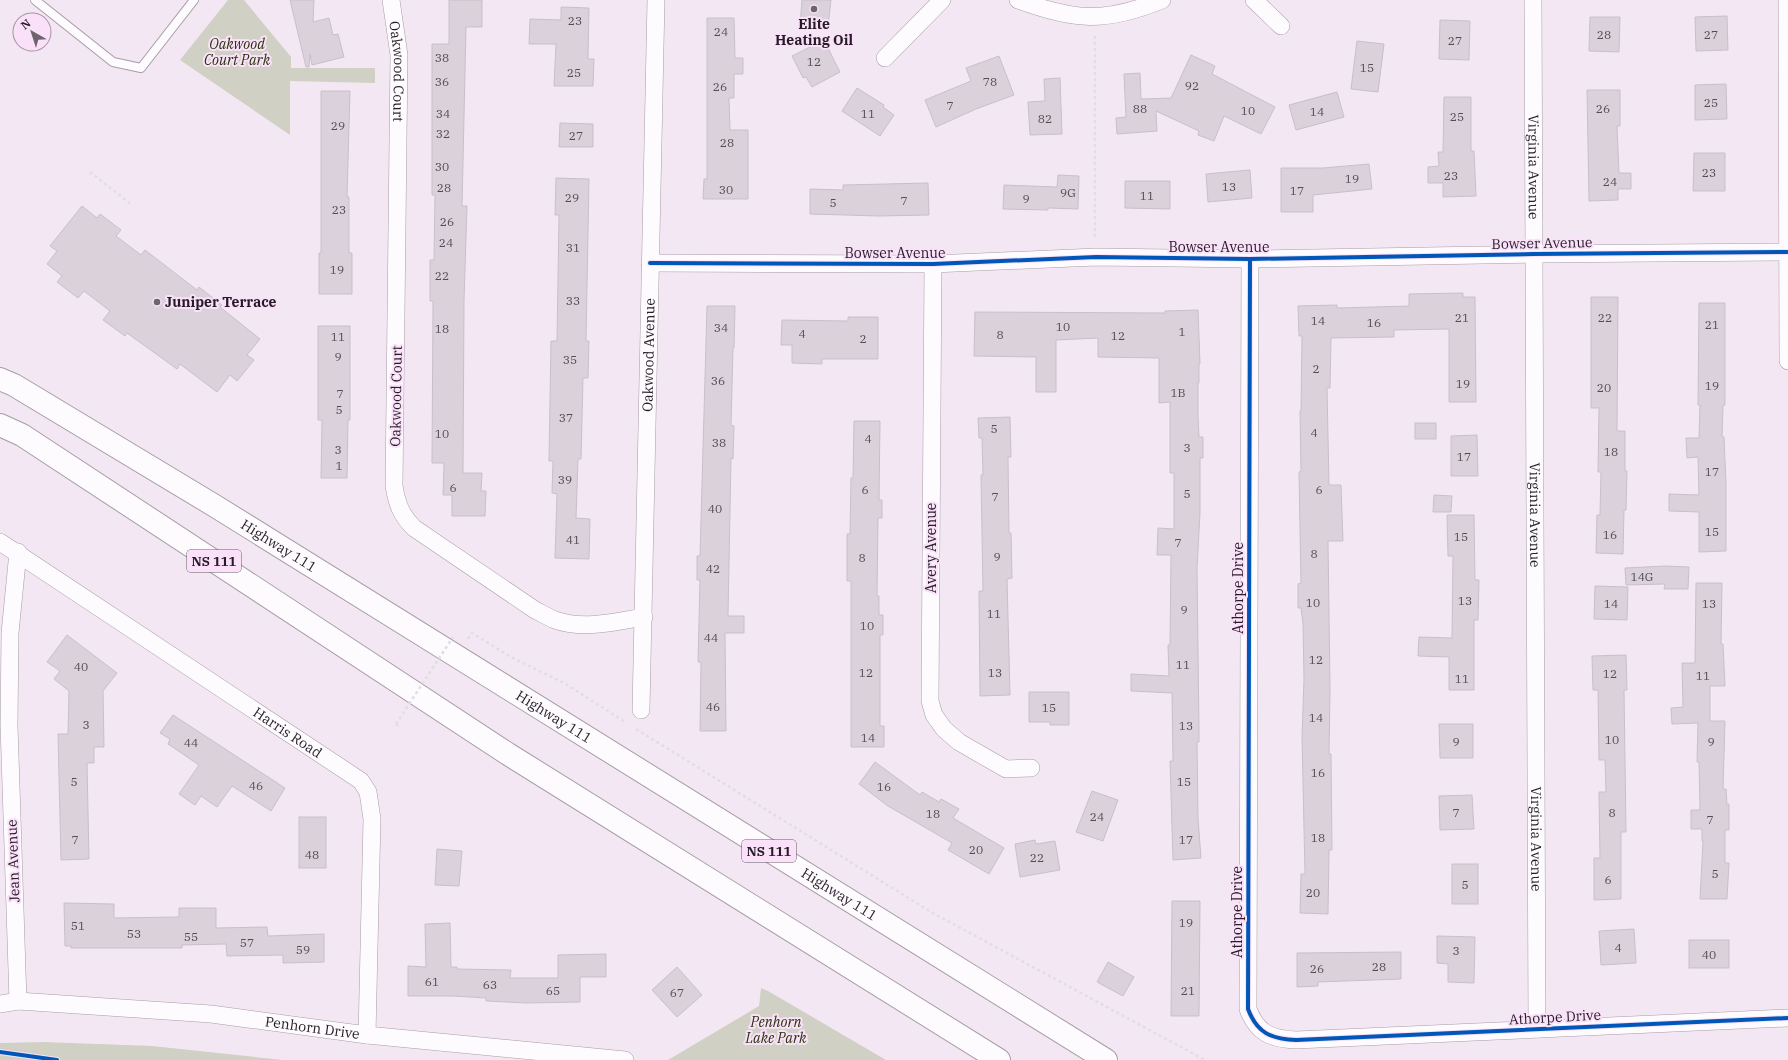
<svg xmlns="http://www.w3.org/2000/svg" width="1788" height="1060" font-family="'IBM Plex Serif',serif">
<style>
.green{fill:#d0d0c5}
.building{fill:#dad1db;stroke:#c9bfca}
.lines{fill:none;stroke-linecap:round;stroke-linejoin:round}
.lane-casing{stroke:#a69da6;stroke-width:10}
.street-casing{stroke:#a69da6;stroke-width:18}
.highway-casing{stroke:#a69da6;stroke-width:24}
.path{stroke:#e1dee1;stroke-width:2.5;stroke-dasharray:3 3;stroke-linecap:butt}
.lane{stroke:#fdfbfd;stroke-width:8}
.street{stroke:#fdfbfd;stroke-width:17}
.highway{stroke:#fdfbfd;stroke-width:22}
.path-bridge{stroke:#e1dee1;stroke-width:2.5;stroke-dasharray:3 3;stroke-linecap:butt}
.cycleway-casing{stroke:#fae1f9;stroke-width:6}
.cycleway{stroke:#0057b8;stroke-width:4}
.poi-dot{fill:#6d646d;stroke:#fae1f9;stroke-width:1.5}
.labels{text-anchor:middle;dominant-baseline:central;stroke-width:4;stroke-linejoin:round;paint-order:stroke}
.number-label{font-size:12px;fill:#544c54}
.shield{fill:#fae1f9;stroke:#655865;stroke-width:1}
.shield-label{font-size:13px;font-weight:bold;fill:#251d25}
.poi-label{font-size:14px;font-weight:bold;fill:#251d25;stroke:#fae1f9}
.park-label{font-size:14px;font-style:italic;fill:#263208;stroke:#fae1f9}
.street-label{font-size:14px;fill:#251d25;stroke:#fae1f9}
</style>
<rect width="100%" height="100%" fill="#f4e7f4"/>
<g class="green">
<polygon points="228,0 244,0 291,57 291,68 375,68 375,83 290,81 290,135 180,60"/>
<polygon points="761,988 768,991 886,1060 668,1060 759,1006"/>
<polygon points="44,1042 152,1046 283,1060 0,1060 0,1043"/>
</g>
<g class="building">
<polygon points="290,0 314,0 313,22 329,18 333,35 338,34 344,57 312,65 310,54 309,67 306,67"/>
<polygon points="449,0 482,0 482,27 466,27 462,206 467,206 464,301 463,473 482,473 481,491 486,491 485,516 452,516 452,495 443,495 444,463 432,463 433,301 430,301 430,260 434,260 435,195 432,195 432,44 449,44"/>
<polygon points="802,0 831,0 828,27 800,25"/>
<polygon points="561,7 589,8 588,59 594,59 593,86 554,86 556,44 529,44 530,19 561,20"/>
<polygon points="1727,16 1728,50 1696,51 1695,17"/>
<polygon points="1590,17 1620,17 1619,52 1589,51"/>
<polygon points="707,18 734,18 735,58 743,58 743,74 734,74 734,98 729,98 730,130 748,130 748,199 703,199 704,179 707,179"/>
<polygon points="1440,20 1470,21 1469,60 1439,59"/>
<polygon points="824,40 840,72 812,87 806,77 803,78 792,56"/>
<polygon points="1357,41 1384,44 1378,92 1351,89"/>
<polygon points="1191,55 1215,66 1212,74 1275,107 1261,134 1224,116 1214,141 1198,135 1199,131 1156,111 1157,131 1117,134 1116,118 1126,117 1124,74 1140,73 1141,99 1171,98"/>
<polygon points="999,56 1014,95 976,109 936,127 925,100 971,81 966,68"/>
<polygon points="1060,78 1062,134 1030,135 1028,102 1045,101 1044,79"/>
<polygon points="1726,84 1727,119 1695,120 1695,85"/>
<polygon points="857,88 884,105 883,107 894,115 880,136 842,111"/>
<polygon points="1587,90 1620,90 1620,126 1617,126 1619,173 1631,173 1631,189 1618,189 1618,200 1589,201"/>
<polygon points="321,91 350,91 347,197 349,197 349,253 352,253 352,294 319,294 319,253 321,253"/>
<polygon points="1337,92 1344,117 1296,130 1289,105"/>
<polygon points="1444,97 1471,97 1471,151 1474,151 1476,196 1443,197 1443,183 1428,183 1428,167 1439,166 1438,152 1443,152"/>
<polygon points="560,123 593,124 593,147 559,147"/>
<polygon points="1694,153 1725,153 1725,191 1693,191"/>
<polygon points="1369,164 1372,189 1313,195 1313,212 1281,212 1281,168 1323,168"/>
<polygon points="1250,170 1252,198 1208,202 1206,174"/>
<polygon points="1058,175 1079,176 1078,209 1048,208 1048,210 1003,209 1004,185 1057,187"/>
<polygon points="556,178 589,179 586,341 589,341 588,378 583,378 581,459 578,459 576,518 590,519 589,559 555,558 557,494 552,493 553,461 549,461 551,341 557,341 559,215 555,215"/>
<polygon points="1125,181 1170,181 1170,209 1125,208"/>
<polygon points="928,183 929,215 879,216 810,214 810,189 843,190 843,185"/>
<polygon points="82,206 97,218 100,214 121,230 116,236 141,255 145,250 197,290 199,287 222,305 220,307 260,339 247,355 254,360 237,381 230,375 217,392 180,364 177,369 127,333 125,336 103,320 110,311 84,291 78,298 57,282 62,276 47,264 57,251 50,246"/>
<polygon points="1463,293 1463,297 1475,297 1476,402 1449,402 1449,329 1394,330 1394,337 1331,338 1330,388 1327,388 1329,485 1341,485 1343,541 1328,541 1330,690 1329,754 1331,754 1332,850 1329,850 1328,914 1300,913 1301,874 1305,874 1302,737 1304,679 1303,623 1301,608 1298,608 1298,584 1301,583 1299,472 1301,471 1300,411 1301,411 1302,336 1299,336 1298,306 1337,305 1337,308 1409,306 1409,294"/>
<polygon points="1591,297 1618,297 1617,431 1625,431 1625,471 1627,471 1626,510 1624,510 1623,554 1596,553 1597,515 1600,515 1601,472 1598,472 1599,408 1591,408"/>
<polygon points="1699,303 1725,303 1725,405 1723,405 1722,437 1724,437 1726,484 1726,551 1699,552 1699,512 1669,511 1669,494 1699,495 1698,457 1687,458 1686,438 1699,438 1700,405 1698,405"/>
<polygon points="707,306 735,306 734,348 733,348 731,425 734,426 733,459 731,458 728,616 744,616 744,633 725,633 726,731 700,731 701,662 698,662 700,580 697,580 697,556 700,556"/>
<polygon points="1198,310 1200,364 1199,364 1199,383 1198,383 1198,416 1199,437 1203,437 1203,458 1200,458 1200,513 1197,569 1199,729 1199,742 1197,742 1198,818 1201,858 1173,860 1170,761 1173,761 1172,693 1131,691 1131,674 1169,676 1168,645 1170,645 1171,555 1157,555 1158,528 1174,529 1174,473 1170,473 1170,402 1159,403 1159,358 1098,357 1098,338 1056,340 1056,392 1036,392 1036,357 974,356 975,312 1165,313 1165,311"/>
<polygon points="848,317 878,317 878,359 822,359 822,364 792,363 792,345 781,345 782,320 848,321"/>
<polygon points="318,326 350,326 350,420 348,420 347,478 321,478 322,420 318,420"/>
<polygon points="1010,417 1011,457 1008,457 1009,533 1011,533 1012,578 1007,579 1010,695 980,696 979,591 983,591 981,475 983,475 982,438 979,438 978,418"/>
<polygon points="854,421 880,421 879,500 882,500 882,518 878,518 877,596 879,596 879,615 883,615 883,635 880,635 880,726 884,726 884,747 851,747 851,581 847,581 847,534 850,534 851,478 853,478"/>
<rect x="1415" y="423" width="21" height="16"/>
<polygon points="1477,435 1478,476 1451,476 1451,436"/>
<polygon points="1434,495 1452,496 1451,512 1433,512"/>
<polygon points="1447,515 1474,515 1475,580 1479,580 1478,620 1474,620 1474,690 1449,690 1449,657 1418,656 1419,637 1452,638 1453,556 1448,556"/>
<polygon points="1665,566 1689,567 1688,589 1664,589 1665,584 1626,585 1625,568"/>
<polygon points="1696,583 1722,583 1721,644 1723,644 1725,686 1710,686 1710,721 1725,721 1723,789 1726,789 1727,805 1729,804 1729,830 1725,830 1725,863 1729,863 1727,899 1700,899 1703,841 1702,841 1702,829 1691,829 1691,810 1700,810 1699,762 1697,762 1698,723 1672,724 1671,708 1683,707 1682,663 1695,663"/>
<polygon points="1595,586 1628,587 1627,620 1594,619"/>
<polygon points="67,635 117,673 103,691 104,747 94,747 94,763 87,763 89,859 61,860 58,734 68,734 69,691 54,679 60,671 47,662"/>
<polygon points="1626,655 1627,690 1624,690 1626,832 1621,832 1621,899 1594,900 1594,858 1600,858 1599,792 1606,792 1605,760 1599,760 1598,690 1593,690 1592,656"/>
<polygon points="1029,692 1069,692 1069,725 1050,725 1050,722 1029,722"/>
<polygon points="173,715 285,788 271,811 232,786 217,807 201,796 195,805 179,794 199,765 168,744 170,739 160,733"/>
<polygon points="1439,724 1473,724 1473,758 1440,758"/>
<polygon points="875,762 920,795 922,792 939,802 941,799 959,809 953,818 1004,848 989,874 948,850 952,843 888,806 859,784"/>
<polygon points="1092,791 1118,800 1103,841 1076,832"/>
<polygon points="1472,795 1474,829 1440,830 1439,796"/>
<rect x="299" y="817" width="27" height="51"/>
<polygon points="1035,840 1036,844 1055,841 1060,870 1020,877 1015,844"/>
<polygon points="437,849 462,851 459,886 435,885"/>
<rect x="1452" y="864" width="26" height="40"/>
<polygon points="1172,901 1200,901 1199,1016 1171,1016"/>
<polygon points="64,903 114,904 114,918 179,917 179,908 216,908 216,928 267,927 268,936 324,934 324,962 283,963 283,955 227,956 226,944 182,945 182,948 71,948 71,946 65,946"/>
<polygon points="450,923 451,967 457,967 457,969 511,970 510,978 558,978 558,955 606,954 606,977 580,977 580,1002 526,1003 486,1001 486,998 453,996 408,996 408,966 426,967 425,924"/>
<polygon points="1634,929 1636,963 1601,965 1599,931"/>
<polygon points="1437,936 1475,937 1474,983 1448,982 1448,964 1437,963"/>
<rect x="1689" y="940" width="40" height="28"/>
<polygon points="1401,952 1401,979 1318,982 1318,986 1297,987 1297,953"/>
<polygon points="1108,962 1134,977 1123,996 1097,982"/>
<polygon points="677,967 702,995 677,1017 652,990"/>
</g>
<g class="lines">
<defs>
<polyline id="lane" points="35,0 113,62 141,68 194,0"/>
<g id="street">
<path id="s1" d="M391,0L399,55L394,486C397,504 401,515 414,528L535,610C541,613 548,617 555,620C583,630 615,622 644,617"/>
<path d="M1018,0C1075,21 1105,23 1162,0"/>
<polyline points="1254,0 1281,26"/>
<path id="s2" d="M1533,0L1537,1029"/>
<polyline points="1787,0 1788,361"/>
<polyline points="885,58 942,0"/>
<path d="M1250,259L1248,1009C1257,1033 1271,1039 1296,1040L1788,1018"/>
<polyline points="650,263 933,264 1096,257 1250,259 1534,254 1787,252"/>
<polyline points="933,264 930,701 934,715 944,729 959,742 1006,769 1031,768"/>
<path id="s3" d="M0,542L361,781L368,792L372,819L367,1035"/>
<path id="s4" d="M641,710L656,0"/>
<polyline points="18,1001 9,725 10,633 18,552"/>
<path id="s5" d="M0,1004L18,1001L211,1014L367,1035L625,1060"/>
</g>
<g id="highway">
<path id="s6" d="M0,379L14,385L215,506L1106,1060"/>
<polyline points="0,425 22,435 508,754 999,1060"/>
</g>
</defs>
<use href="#lane" class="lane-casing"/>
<use href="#street" class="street-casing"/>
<use href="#highway" class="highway-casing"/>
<g class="path">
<polyline points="1095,36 1095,239"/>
<polyline points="90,172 132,205"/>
<polyline points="468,639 472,633 511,657 566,684 625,722"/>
<polyline points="396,724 401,728"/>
<polyline points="636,729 931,912 1205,1060"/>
</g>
<use href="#lane" class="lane"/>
<use href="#street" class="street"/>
<use href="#highway" class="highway"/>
<polyline class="path-bridge" points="396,724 453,637"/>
<defs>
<g id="cycleway">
<path d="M1250,259L1248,1009C1257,1033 1271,1039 1296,1040L1788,1018"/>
<polyline points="650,263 933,264 1096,257 1250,259 1534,254 1787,252"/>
<polyline points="0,1052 57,1060"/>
</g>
</defs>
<use href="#cycleway" class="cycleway-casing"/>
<use href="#cycleway" class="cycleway"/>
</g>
<g class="poi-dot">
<circle cx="814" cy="9" r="4"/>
<circle cx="157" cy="302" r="4"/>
</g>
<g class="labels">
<g class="number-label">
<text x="575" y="20">23</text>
<text x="721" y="31">24</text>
<text x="1604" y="34">28</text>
<text x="1711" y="34">27</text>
<text x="1455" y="40">27</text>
<text x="442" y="57">38</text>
<text x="814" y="61">12</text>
<text x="1367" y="67">15</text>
<text x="574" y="72">25</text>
<text x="442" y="81">36</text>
<text x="990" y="81">78</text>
<text x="1192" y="85">92</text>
<text x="720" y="86">26</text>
<text x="1711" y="102">25</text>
<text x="950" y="105">7</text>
<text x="1140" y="108">88</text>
<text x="1603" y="108">26</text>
<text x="1248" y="110">10</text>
<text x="1317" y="111">14</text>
<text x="443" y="113">34</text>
<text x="868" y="113">11</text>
<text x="1457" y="116">25</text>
<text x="1045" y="118">82</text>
<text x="338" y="125">29</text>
<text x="443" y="133">32</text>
<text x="576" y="135">27</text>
<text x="727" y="142">28</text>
<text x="442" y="166">30</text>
<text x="1709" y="172">23</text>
<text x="1451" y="175">23</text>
<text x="1352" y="178">19</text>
<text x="1610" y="181">24</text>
<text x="1229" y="186">13</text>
<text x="444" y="187">28</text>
<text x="726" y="189">30</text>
<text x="1297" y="190">17</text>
<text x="1068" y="192">9G</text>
<text x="1147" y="195">11</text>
<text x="572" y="197">29</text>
<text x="1026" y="198">9</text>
<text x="904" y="200">7</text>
<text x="833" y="202">5</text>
<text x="339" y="209">23</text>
<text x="447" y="221">26</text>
<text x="446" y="242">24</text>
<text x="573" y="247">31</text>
<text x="337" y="269">19</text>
<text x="442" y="275">22</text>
<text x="573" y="300">33</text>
<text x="1462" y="317">21</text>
<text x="1605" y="317">22</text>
<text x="1318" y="320">14</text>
<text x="1374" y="322">16</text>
<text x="1712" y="324">21</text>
<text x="1063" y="326">10</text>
<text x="721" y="327">34</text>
<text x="442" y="328">18</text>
<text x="1182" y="331">1</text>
<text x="802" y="333">4</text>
<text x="1000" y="334">8</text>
<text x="1118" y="335">12</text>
<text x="338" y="336">11</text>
<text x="863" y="338">2</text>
<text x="338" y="356">9</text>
<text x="570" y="359">35</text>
<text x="1316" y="368">2</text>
<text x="718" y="380">36</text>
<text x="1463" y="383">19</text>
<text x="1712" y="385">19</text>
<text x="1604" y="387">20</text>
<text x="1178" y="392">1B</text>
<text x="340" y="393">7</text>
<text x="339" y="409">5</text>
<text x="566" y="417">37</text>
<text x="994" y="428">5</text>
<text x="1314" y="432">4</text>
<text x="442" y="433">10</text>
<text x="868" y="438">4</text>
<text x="719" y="442">38</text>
<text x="1187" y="447">3</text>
<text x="338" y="449">3</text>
<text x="1611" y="451">18</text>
<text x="1464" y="456">17</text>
<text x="339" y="465">1</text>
<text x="1712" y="471">17</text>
<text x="565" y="479">39</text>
<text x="453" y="487">6</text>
<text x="865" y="489">6</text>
<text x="1319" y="489">6</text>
<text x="1187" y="493">5</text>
<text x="995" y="496">7</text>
<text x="715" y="508">40</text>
<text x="1712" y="531">15</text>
<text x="1610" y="534">16</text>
<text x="1461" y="536">15</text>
<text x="573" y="539">41</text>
<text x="1178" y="542">7</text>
<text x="1314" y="553">8</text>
<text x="997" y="556">9</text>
<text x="862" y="557">8</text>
<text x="713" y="568">42</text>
<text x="1642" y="576">14G</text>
<text x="1465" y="600">13</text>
<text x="1313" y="602">10</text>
<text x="1611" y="603">14</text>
<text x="1709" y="603">13</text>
<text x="1184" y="609">9</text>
<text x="994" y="613">11</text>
<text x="867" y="625">10</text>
<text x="711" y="637">44</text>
<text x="1316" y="659">12</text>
<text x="1183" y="664">11</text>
<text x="81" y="666">40</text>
<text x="866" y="672">12</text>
<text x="995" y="672">13</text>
<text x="1610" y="673">12</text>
<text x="1703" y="675">11</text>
<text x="1462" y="678">11</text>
<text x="713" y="706">46</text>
<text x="1049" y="707">15</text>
<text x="1316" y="717">14</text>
<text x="86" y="724">3</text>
<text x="1186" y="725">13</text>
<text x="868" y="737">14</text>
<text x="1612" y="739">10</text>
<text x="1456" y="741">9</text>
<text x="1711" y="741">9</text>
<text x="191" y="742">44</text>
<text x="1318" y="772">16</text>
<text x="74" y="781">5</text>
<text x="1184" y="781">15</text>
<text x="256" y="785">46</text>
<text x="884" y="786">16</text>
<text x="1456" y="812">7</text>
<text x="1612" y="812">8</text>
<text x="933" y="813">18</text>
<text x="1097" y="816">24</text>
<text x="1710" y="819">7</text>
<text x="1318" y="837">18</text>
<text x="75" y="839">7</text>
<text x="1186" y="839">17</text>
<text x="976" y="849">20</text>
<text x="312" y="854">48</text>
<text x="1037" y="857">22</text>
<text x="1715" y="873">5</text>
<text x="1608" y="879">6</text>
<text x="1465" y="884">5</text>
<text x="1313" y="892">20</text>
<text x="1186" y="922">19</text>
<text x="78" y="925">51</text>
<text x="134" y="933">53</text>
<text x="191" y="936">55</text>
<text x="247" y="942">57</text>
<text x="1618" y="947">4</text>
<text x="303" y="949">59</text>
<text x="1456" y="950">3</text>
<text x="1709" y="954">40</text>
<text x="1379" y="966">28</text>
<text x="1317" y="968">26</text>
<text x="432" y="981">61</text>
<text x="490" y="984">63</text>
<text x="553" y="990">65</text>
<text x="1188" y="990">21</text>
<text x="677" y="992">67</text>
</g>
<g class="shield">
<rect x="187" y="550" width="54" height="22" rx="3"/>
<rect x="742" y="840" width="54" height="22" rx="3"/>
</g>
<g class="shield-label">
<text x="214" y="561">NS 111</text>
<text x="769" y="851">NS 111</text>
</g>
<g class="poi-label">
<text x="814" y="24">Elite<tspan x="814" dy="16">Heating Oil</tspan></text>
<text x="165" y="302" text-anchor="start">Juniper Terrace</text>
</g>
<g class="park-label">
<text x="237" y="44">Oakwood<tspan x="237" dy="16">Court Park</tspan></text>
<text x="776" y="1022">Penhorn<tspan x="776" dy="16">Lake Park</tspan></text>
</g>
<g class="street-label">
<text stroke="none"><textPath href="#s1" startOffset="72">Oakwood Court</textPath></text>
<text stroke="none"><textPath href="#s2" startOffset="167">Virginia Avenue</textPath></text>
<text transform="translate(1542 243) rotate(-1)">Bowser Avenue</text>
<text x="1219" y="247">Bowser Avenue</text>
<text x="895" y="253">Bowser Avenue</text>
<text stroke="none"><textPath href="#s4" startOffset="355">Oakwood Avenue</textPath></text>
<text transform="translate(396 396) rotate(-89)">Oakwood Court</text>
<text stroke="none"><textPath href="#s2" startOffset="515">Virginia Avenue</textPath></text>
<text stroke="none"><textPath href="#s6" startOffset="325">Highway 111</textPath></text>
<text transform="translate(931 548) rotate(-90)">Avery Avenue</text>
<text transform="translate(1238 588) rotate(-90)">Athorpe Drive</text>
<text stroke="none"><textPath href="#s6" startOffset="649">Highway 111</textPath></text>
<text stroke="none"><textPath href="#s3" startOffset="345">Harris Road</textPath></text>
<text stroke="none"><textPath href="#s2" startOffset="839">Virginia Avenue</textPath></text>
<text transform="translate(13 861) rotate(-92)">Jean Avenue</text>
<text stroke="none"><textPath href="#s6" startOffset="985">Highway 111</textPath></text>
<text transform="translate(1237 912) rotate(-90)">Athorpe Drive</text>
<text transform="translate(1555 1017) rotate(-3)">Athorpe Drive</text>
<text stroke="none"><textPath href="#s5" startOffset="314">Penhorn Drive</textPath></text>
</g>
</g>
<g transform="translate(32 32) rotate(321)"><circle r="19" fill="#fae1f9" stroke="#a593a4"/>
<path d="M0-3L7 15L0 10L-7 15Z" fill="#6d646d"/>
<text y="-6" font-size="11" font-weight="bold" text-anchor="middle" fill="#251d25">N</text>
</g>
</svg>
